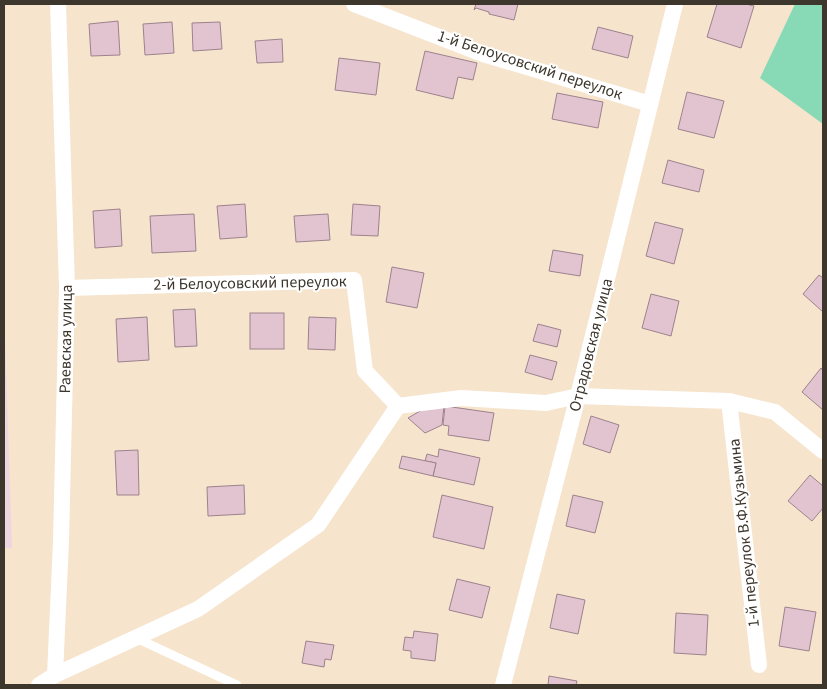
<svg xmlns="http://www.w3.org/2000/svg" width="827" height="689" font-family="'Source Sans 3',sans-serif">
<style>
.industrial{fill:#eed6e0}
.green{fill:#88dab6}
.building{fill:#e1c4d0;stroke:#9d828d}
.lines{fill:none;stroke-linecap:round;stroke-linejoin:round}
.service{stroke:#fff;stroke-width:9}
.minor{stroke:#fff;stroke-width:16}
.labels{text-anchor:middle;dominant-baseline:central;stroke-width:4;stroke-linejoin:round;paint-order:stroke}
.street-label{font-size:16px;fill:#3d362d;stroke:#fff}
</style>
<rect width="100%" height="100%" fill="#f6e4cd"/>
<polygon class="industrial" points="4,306 12,548 4,548"/>
<polygon class="green" points="795,4 823,4 823,124 760,78"/>
<g class="building">
<polygon points="476,4 518,4 514,20 489,14 489,12 476,8 474,10"/>
<polygon points="717,4 746,4 754,6 741,48 707,37"/>
<polygon points="118,21 120,55 91,56 89,24"/>
<polygon points="172,22 174,53 145,55 143,24"/>
<polygon points="220,22 222,49 193,51 192,23"/>
<polygon points="598,27 633,36 628,58 592,49"/>
<polygon points="282,39 283,62 257,63 255,41"/>
<polygon points="425,51 477,63 473,80 458,77 453,99 416,90"/>
<polygon points="339,58 380,63 376,95 335,90"/>
<polygon points="687,92 724,101 714,138 678,129"/>
<polygon points="557,93 603,102 598,128 552,119"/>
<polygon points="668,160 704,170 699,192 662,183"/>
<polygon points="245,204 247,237 220,239 217,206"/>
<polygon points="353,204 380,206 378,236 351,235"/>
<polygon points="120,209 122,246 95,248 93,211"/>
<polygon points="194,214 196,251 152,253 150,216"/>
<polygon points="328,214 330,240 296,242 294,216"/>
<polygon points="655,222 683,229 674,264 646,256"/>
<polygon points="553,250 583,255 580,276 549,271"/>
<polygon points="392,267 424,273 417,308 386,302"/>
<polygon points="819,275 823,278 823,312 803,294"/>
<polygon points="651,294 679,301 671,336 642,328"/>
<polygon points="195,309 197,346 175,347 173,310"/>
<rect x="250" y="313" width="34" height="36"/>
<polygon points="147,317 149,360 118,362 116,319"/>
<polygon points="309,317 336,318 335,350 308,349"/>
<polygon points="538,324 561,330 557,347 533,341"/>
<polygon points="530,355 557,362 552,380 525,372"/>
<polygon points="821,368 823,371 823,410 802,392"/>
<polygon points="444,406 442,425 425,433 408,418 427,407"/>
<polygon points="445,406 494,413 489,441 448,435 449,426 443,425"/>
<polygon points="591,416 619,425 610,453 583,444"/>
<polygon points="439,449 480,458 474,485 433,476 436,463 425,461 427,454 438,457"/>
<polygon points="138,450 139,495 117,495 115,451"/>
<polygon points="402,456 436,463 433,476 399,468"/>
<polygon points="810,475 823,486 823,508 812,521 788,501"/>
<polygon points="244,485 245,514 208,516 207,487"/>
<polygon points="442,495 493,507 484,549 433,537"/>
<polygon points="573,495 603,502 595,533 566,526"/>
<polygon points="457,579 490,587 482,618 449,610"/>
<polygon points="557,594 585,600 578,634 550,628"/>
<polygon points="785,607 816,612 809,651 779,646"/>
<polygon points="676,613 708,615 706,655 674,653"/>
<polygon points="414,631 438,634 435,661 411,658 411,651 403,650 405,637 413,638"/>
<polygon points="306,641 334,645 331,660 325,659 324,667 302,663"/>
<polygon points="549,676 577,681 576,685 548,685"/>
</g>
<g class="lines">
<polyline class="service" points="136,638 237,685"/>
<g class="minor">
<polyline points="354,4 483,54 650,104"/>
<polyline points="67,288 354,280 365,371 398,406"/>
<polyline points="729,401 759,665"/>
<polyline points="55,675 61,541 67,288 58,4"/>
<polyline points="39,685 55,675 198,609 318,525 398,406 461,398 546,403 578,396 729,401 775,412 823,451"/>
<polyline points="503,685 578,396 675,4"/>
</g>
</g>
<g class="labels">
<g class="street-label">
<text transform="translate(530 65) rotate(18)">1-й Белоусовский переулок</text>
<text transform="translate(250 283) rotate(-1)">2-й Белоусовский переулок</text>
<text transform="translate(66 339) rotate(-89)">Раевская улица</text>
<text transform="translate(591 345) rotate(-76)">Отрадовская улица</text>
<text transform="translate(744 533) rotate(-96)">1-й переулок В.Ф.Кузьмина</text>
</g>
</g>
<rect width="827" height="689" fill="none" stroke="#3d362d" stroke-width="10"/>
</svg>
